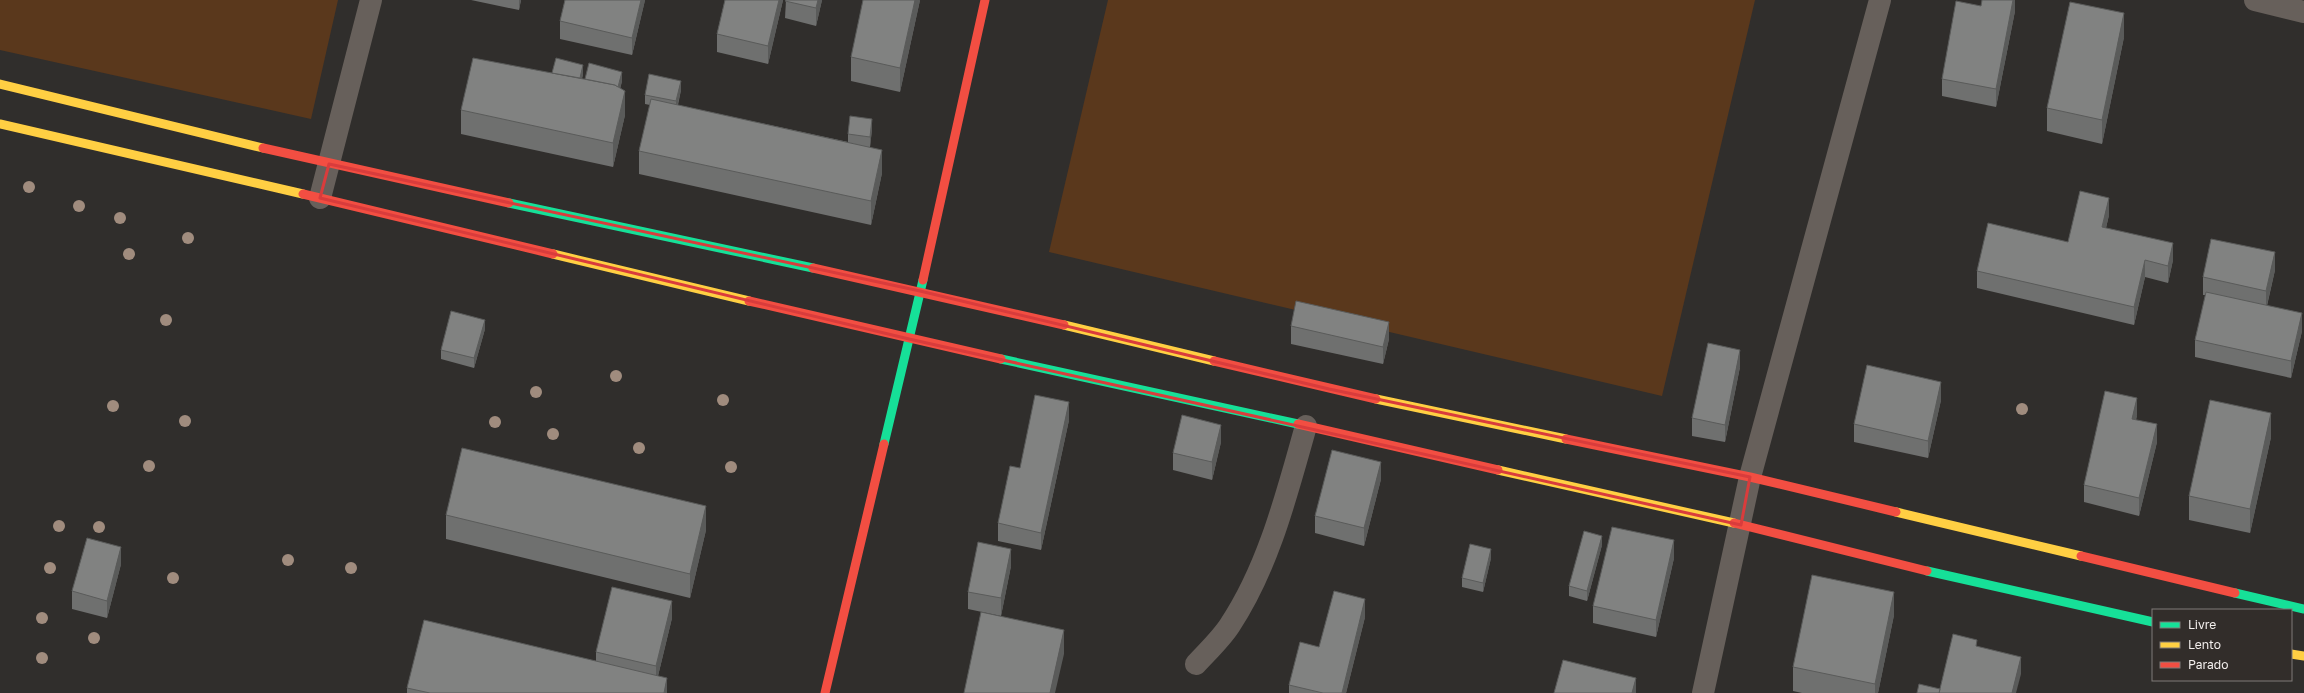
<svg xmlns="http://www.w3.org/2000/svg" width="2304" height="693" font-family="'Golos Text',sans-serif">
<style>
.green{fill:#5a381c}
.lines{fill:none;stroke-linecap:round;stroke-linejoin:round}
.street{stroke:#67605b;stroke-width:22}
.fast{stroke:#16e098;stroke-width:9}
.slow{stroke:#ffcf43;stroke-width:9}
.jam{stroke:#f24e42;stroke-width:9}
.tree{fill:#a08c7e}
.wall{fill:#6f706f}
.shaded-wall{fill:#5a5b5a}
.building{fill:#818281;stroke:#5a5b5a}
.marked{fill:none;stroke:#d93c3c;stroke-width:3;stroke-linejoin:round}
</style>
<rect width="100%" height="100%" fill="#302e2c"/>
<g class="green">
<polygon points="0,0 338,0 311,119 0,50"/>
<polygon points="1108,0 1755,0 1662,396 1049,252"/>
</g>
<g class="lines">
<g class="street">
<polyline points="2255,0 2304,12"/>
<polyline points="320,198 371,0"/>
<path d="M1196,664C1207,652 1221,639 1230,625C1269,566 1287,493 1306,426"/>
<polyline points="1703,693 1750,477 1880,0"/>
</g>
<g class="fast">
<polyline points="509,203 813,268"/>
<polyline points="1001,359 1298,424"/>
<polyline points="884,444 923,280"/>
<polyline points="1927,571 2153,622"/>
<polyline points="2235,593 2304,609"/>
</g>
<g class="slow">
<polyline points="0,84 263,148"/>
<polyline points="0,124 303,194"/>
<polyline points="553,254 749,301"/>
<polyline points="1064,325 1214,361"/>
<polyline points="1376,399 1566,439"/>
<polyline points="1498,470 1734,523"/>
<polyline points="1896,512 2081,556"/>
<polyline points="2291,654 2304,656"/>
</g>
<g class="jam">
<polyline points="263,148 509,203"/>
<polyline points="303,194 553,254"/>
<polyline points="813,268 1064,325"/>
<polyline points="923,280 985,0"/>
<polyline points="749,301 1001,359"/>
<polyline points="1214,361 1376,399"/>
<polyline points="1298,424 1498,470"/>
<polyline points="1566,439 1750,477 1896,512"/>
<polyline points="1734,523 1927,571"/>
<polyline points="2081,556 2235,593"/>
<polyline points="825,693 884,444"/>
</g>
</g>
<g class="tree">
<circle cx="29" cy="187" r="6"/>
<circle cx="79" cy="206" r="6"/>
<circle cx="120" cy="218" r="6"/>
<circle cx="188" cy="238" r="6"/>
<circle cx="129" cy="254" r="6"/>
<circle cx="166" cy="320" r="6"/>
<circle cx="616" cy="376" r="6"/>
<circle cx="536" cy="392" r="6"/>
<circle cx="723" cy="400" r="6"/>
<circle cx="113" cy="406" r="6"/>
<circle cx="2022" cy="409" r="6"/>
<circle cx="185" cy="421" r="6"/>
<circle cx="495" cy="422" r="6"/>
<circle cx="553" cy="434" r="6"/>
<circle cx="639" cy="448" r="6"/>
<circle cx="149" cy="466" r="6"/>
<circle cx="731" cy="467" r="6"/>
<circle cx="59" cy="526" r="6"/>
<circle cx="99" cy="527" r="6"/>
<circle cx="288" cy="560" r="6"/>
<circle cx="50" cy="568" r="6"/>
<circle cx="351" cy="568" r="6"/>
<circle cx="173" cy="578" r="6"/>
<circle cx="42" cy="618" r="6"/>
<circle cx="94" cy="638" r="6"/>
<circle cx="42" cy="658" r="6"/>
</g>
<g class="wall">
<polygon points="471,0 521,0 519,10"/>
<polygon points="565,0 645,0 632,55 560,39 560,21"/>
<polygon points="725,0 783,0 768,64 717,52 717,34"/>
<polygon points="786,0 822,0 816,26 785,18"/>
<polygon points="920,0 900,92 851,81 851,57"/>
<polygon points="2015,0 2015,11 1996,107 1942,96 1942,79 1981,6"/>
<polygon points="2124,37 2102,144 2047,131 2047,108"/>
<polygon points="583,74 582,79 585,79 622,81 620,89 625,115 613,167 461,134 461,110"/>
<polygon points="681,90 678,105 848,142 848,134 872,129 870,147 882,173 871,225 639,174 639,151 650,105 645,104 645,95"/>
<polygon points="2109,215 2106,228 2173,260 2168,283 2145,277 2134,325 1977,288 1977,271 2068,242"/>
<polygon points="2275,270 2267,306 2302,331 2291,378 2195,357 2195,340 2206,295 2203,295 2203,277"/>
<polygon points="1291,326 1389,339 1383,364 1291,344"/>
<polygon points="485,329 474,368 441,359 441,350"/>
<polygon points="1740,367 1725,442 1692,436 1692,418"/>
<polygon points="1941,400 1928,458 1854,442 1854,424"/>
<polygon points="2137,415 2136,420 2157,442 2139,516 2084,502 2084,485"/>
<polygon points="1069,420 1041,550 998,541 998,523 1020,468"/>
<polygon points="2271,437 2250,533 2189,520 2189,496"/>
<polygon points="1221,442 1212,480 1173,470 1173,453"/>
<polygon points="1381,479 1364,546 1315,533 1315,516"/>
<polygon points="446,515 706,530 690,598 446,539"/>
<polygon points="1602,545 1587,601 1569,596 1569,586"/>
<polygon points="1491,558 1483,592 1462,587 1462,578"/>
<polygon points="1674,558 1656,637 1593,623 1593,606"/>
<polygon points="121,564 107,618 72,609 72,591"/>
<polygon points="1011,566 1001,616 968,609 968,592"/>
<polygon points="1894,615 1878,693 1802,693 1793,691 1793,667"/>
<polygon points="1365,617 1346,693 1289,693 1289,685"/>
<polygon points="672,618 658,676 667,693 407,693 407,688 596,661 596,652"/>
</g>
<g class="shaded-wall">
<polygon points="519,0 521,0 519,10"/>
<polygon points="641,0 645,0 632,55 632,38"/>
<polygon points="779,0 783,0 768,64 768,46"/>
<polygon points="818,0 822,0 816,26 816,8"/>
<polygon points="915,0 920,0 900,92 900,68"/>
<polygon points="2013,0 2015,0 2015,11 1996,107 1996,89"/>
<polygon points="2124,13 2124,37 2102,144 2102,120"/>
<polygon points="583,65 583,74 578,94 578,85"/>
<polygon points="622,72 622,81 615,109 615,100"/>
<polygon points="681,81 681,90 676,111 676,101"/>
<polygon points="625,91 625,115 613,167 613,143"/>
<polygon points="872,119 872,129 870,147 870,137"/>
<polygon points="882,150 882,173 871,225 871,201"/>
<polygon points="2109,198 2109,215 2102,244 2102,227"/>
<polygon points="2173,243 2173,260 2168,283 2168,266"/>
<polygon points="2275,252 2275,270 2266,309 2266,291"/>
<polygon points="2145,260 2145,277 2134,325 2134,307"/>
<polygon points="2302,313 2302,331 2291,378 2291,361"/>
<polygon points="485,320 485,329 474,368 474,358"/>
<polygon points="1389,322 1389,339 1383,364 1383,347"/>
<polygon points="1740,350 1740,367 1725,442 1725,425"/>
<polygon points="1941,382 1941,400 1928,458 1928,441"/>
<polygon points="2137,398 2137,415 2132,436 2132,419"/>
<polygon points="1069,402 1069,420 1041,550 1041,533"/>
<polygon points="2271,413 2271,437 2250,533 2250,509"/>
<polygon points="2157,424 2157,442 2139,516 2139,498"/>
<polygon points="1221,425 1221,442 1212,480 1212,462"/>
<polygon points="1381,462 1381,479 1364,546 1364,528"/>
<polygon points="706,506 706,530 690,598 690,574"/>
<polygon points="1602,536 1602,545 1587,601 1587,591"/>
<polygon points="1674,540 1674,558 1656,637 1656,620"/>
<polygon points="121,547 121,564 107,618 107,601"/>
<polygon points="1011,549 1011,566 1001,616 1001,598"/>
<polygon points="1491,549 1491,558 1483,592 1483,583"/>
<polygon points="1894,592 1894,615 1878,693 1875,693 1875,684"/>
<polygon points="1365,599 1365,617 1346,693 1342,693"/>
<polygon points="672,601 672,618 656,684 656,666"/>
<polygon points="1064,630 1064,654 1055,693 1050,693"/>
<polygon points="2021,657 2021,674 2016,693 2012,693"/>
<polygon points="667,678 667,693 664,693"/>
<polygon points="1636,678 1636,693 1632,693"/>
</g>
<g class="building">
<polygon points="565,0 641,0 632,38 560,21"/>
<polygon points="725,0 779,0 768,46 717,34"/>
<polygon points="786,0 818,0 816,8 785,1"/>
<polygon points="863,0 915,0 900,68 851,57"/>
<polygon points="1982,0 2013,0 1996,89 1942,79 1956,1 1981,6"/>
<polygon points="2070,2 2124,13 2102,120 2047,108"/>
<polygon points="473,58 615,85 625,91 613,143 461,110"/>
<polygon points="556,58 583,65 580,78 552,73"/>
<polygon points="589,63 622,72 618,87 615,85 585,79"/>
<polygon points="649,74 681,81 676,101 645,95"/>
<polygon points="651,99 882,150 871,201 639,151"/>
<polygon points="850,116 872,119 870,137 848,134"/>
<polygon points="2080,191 2109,198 2102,227 2173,243 2168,266 2145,260 2134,307 1977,271 1988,223 2068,242"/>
<polygon points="2211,239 2275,252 2266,291 2203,277"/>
<polygon points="2206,292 2302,313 2291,361 2195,340"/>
<polygon points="1296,301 1389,322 1383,347 1291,326"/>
<polygon points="451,311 485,320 474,358 441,350"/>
<polygon points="1708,343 1740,350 1725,425 1692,418"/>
<polygon points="1867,365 1941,382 1928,441 1854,424"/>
<polygon points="2105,391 2137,398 2132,419 2157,424 2139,498 2084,485"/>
<polygon points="1035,395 1069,402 1041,533 998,523 1010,466 1020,468"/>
<polygon points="2210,400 2271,413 2250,509 2189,496"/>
<polygon points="1182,415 1221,425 1212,462 1173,453"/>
<polygon points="462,448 706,506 690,574 446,515"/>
<polygon points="1332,450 1381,462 1364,528 1315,516"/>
<polygon points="1612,527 1674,540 1656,620 1593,606"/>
<polygon points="1584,531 1602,536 1587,591 1569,586"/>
<polygon points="87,538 121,547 107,601 72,591"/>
<polygon points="978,542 1011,549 1001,598 968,592"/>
<polygon points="1470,544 1491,549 1483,583 1462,578"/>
<polygon points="1812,575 1894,592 1875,684 1793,667"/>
<polygon points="612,587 672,601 656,666 596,652"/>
<polygon points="1334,591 1365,599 1342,693 1323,693 1289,685 1300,642 1319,647"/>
<polygon points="981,612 1064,630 1050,693 964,693"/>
<polygon points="424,620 667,678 664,693 430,693 407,688"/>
<polygon points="1953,634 1977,640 1976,646 2021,657 2012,693 1939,693"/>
<polygon points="1563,660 1636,678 1632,693 1554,693"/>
<polygon points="1919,684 1940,689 1939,693 1917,693"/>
</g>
<path class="marked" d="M329,164L920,291L1329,389L1750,477L1741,525L909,339L320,198Z"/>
<rect x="2152" y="609" width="140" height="72" fill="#322d2a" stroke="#7f7b78"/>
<rect x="2160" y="622" width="20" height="6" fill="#16e098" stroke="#7f7b78"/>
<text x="2188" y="629" font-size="12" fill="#f3efed">Livre</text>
<rect x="2160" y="642" width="20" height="6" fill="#ffcf43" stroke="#7f7b78"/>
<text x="2188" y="649" font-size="12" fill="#f3efed">Lento</text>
<rect x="2160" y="662" width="20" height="6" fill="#f24e42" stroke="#7f7b78"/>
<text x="2188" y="669" font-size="12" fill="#f3efed">Parado</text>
</svg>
